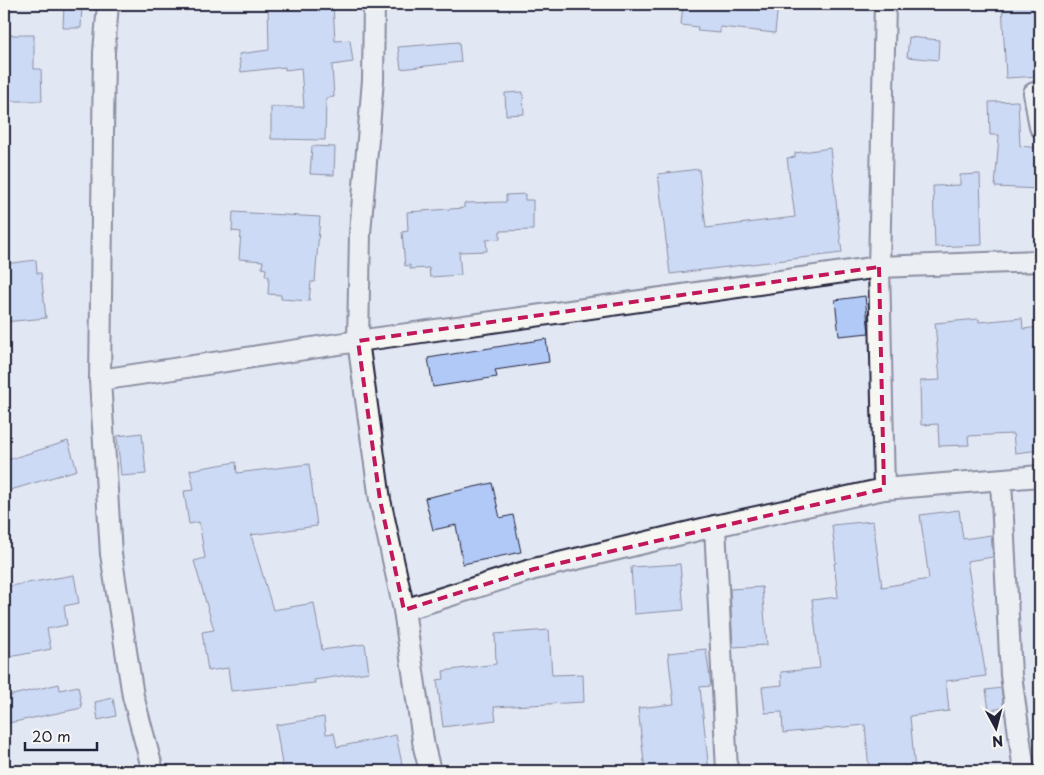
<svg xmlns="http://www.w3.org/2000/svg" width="1044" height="775" font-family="'Playpen Sans',sans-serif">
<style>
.building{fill:#b1c9f7;stroke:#22223b}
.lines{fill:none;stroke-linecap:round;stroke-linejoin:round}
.street-casing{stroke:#22223b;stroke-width:24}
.street{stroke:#f6f6f2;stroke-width:20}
.marked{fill:none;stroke:#c2185b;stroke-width:4;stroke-dasharray:10 6;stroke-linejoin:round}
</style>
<rect width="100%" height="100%" fill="#e1e8f4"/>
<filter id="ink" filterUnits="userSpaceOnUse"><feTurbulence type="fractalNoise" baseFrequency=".02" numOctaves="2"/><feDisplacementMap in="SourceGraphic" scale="10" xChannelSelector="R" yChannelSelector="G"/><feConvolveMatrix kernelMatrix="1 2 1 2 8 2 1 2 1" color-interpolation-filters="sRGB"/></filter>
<g filter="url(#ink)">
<g class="building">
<polygon points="64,4 82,4 81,28 63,28"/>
<polygon points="268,4 333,4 335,41 350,40 353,62 332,65 334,97 326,98 325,140 271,139 271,107 304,107 301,68 285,70 285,67 241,72 239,54 269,50"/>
<polygon points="683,4 778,4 775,33 720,27 720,33 697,31 698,27 681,25"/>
<polygon points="1002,4 1040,4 1040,76 1006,78"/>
<polygon points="4,35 34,35 34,69 41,69 42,101 4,101"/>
<polygon points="909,37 939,40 938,60 907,57"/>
<polygon points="459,42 461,62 401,69 398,47"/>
<polygon points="523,92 524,114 506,115 505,93"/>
<polygon points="1018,101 1020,146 1040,148 1040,189 995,187 999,135 990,135 989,102"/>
<polygon points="312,146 335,147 334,175 310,174"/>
<polygon points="830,148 842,253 670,274 658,174 699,169 706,228 795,217 787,158 795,157 795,153"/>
<polygon points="980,174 982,245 935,247 933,186 960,185 960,175"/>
<polygon points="525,194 525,200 533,200 533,230 500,231 500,239 486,240 487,251 459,252 461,275 430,277 429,268 410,269 410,265 405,266 402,232 408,231 407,212 464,208 464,203 506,202 506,195"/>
<polygon points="233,212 320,217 315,282 311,282 309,301 281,299 281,295 268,294 269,276 265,276 266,269 262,268 263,261 239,259 241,232 232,231"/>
<polygon points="36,260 37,273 41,273 46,318 4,322 4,264"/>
<polygon points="865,296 869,333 839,336 835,300"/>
<polygon points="1022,318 1023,329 1040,327 1040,450 1015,453 1013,434 968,436 969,445 939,446 938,424 921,425 920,381 940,380 935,323 979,319 979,322"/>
<polygon points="546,339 549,362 495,370 497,377 433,387 428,358"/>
<polygon points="142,433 146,474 121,476 117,436"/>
<polygon points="68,441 77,470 4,492 4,461"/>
<polygon points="236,462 237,473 309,464 317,526 251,535 273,610 314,603 322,650 365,644 369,672 314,680 315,683 231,691 228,668 208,671 202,632 214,630 194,561 205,558 199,522 189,524 184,491 194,490 190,470"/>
<polygon points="492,483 500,518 513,515 521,552 463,564 456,525 433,530 425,498"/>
<polygon points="959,510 963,539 991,535 993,557 967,561 986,676 946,681 949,711 910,716 915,771 869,771 865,725 783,733 782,712 765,713 762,687 782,685 781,672 820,668 812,600 838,597 834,563 836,563 832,525 873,521 882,587 929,579 920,515"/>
<polygon points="680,564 684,610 634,614 631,567"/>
<polygon points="74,575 79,603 64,606 67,625 47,629 51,649 4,658 4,609 8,608 4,587"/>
<polygon points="762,587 767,645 733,647 730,589"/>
<polygon points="549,630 552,675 583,674 584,702 494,707 496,720 443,727 437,680 444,679 443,671 496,664 495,634"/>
<polygon points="706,649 711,686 700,687 709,771 645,771 638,708 674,704 668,653"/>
<polygon points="59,684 60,690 78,686 82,708 4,724 4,697"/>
<polygon points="1001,688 1004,708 989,710 986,690"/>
<polygon points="113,698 116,716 98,720 95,702"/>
<polygon points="324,717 326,734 334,733 337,747 396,735 403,769 389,771 283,771 276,725"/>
</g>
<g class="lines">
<defs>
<g id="street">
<polyline points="108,4 104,52 100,380 111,554 133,696 153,771"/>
<polyline points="374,4 373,80 360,233 358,341 380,500 404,610 424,747 430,771"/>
<polyline points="1034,93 1040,127"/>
<polyline points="100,380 358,341 879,267 1040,261"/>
<polyline points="1001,480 1011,675 1024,771"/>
<polyline points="884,489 879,267 885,4"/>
<polyline points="715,526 727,771"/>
<polyline points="404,610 534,569 715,526 884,489 1040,476"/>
</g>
</defs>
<use href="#street" class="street-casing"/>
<use href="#street" class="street"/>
</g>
</g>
<path d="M0 0H1044V775H0ZM879,267L884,489L534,569L404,610L380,500L358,341Z" fill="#e1e8f4" fill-opacity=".55" fill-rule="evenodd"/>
<path class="marked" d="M879,267L884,489L534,569L404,610L380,500L358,341Z"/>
<rect width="1044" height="775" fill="none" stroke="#f6f6f2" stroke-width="20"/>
<rect x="10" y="10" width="1024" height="755" fill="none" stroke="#22223b" stroke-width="2" filter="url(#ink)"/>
<g transform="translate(996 728) rotate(173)" stroke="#f6f6f2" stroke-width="4" paint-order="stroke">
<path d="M0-4L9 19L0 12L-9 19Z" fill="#22223b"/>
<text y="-8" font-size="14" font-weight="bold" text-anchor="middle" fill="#22223b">N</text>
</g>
<path d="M25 742v8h72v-8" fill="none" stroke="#22223b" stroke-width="2.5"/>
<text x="32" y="742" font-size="15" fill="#22223b" stroke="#f6f6f2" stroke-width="4" paint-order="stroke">20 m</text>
</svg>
